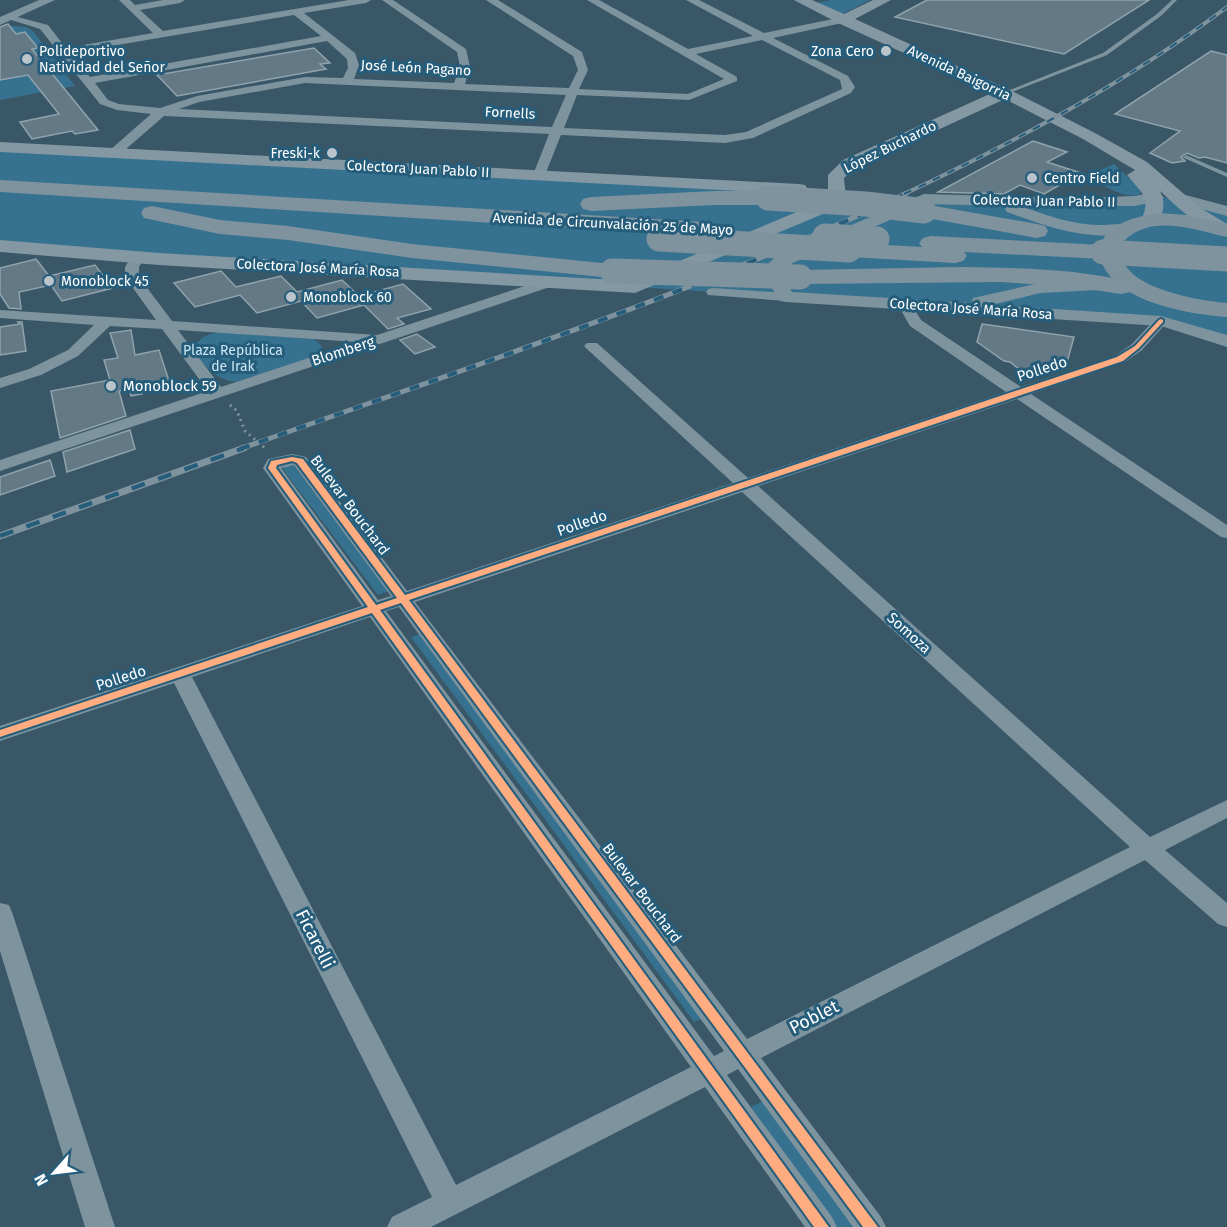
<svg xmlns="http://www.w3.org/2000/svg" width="1227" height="1227" font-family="'Fira Sans',sans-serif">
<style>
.green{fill:#367290}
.building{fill:#637985;stroke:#90a3ad;stroke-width:1.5}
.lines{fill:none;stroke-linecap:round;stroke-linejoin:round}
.path{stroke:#7d939e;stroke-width:3;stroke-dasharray:2 4;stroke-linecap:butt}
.service{fill:#7d939e;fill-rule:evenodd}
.minor{fill:#7d939e;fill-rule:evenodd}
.tertiary{fill:#7d939e;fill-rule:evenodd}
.secondary{fill:#8498a3;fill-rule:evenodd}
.trunk{fill:#7e929e;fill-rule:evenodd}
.motorway{fill:#7f939e;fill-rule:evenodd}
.rail-far2-casing{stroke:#7f939e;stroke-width:4}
.rail-far1-casing{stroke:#7f939e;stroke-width:5}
.rail-casing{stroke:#7f939e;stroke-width:7}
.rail-far2{stroke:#255d7b;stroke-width:2;stroke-dasharray:8;stroke-linecap:butt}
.rail-far1{stroke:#255d7b;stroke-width:4;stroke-dasharray:10;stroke-linecap:butt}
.rail{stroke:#255d7b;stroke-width:4.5;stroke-dasharray:14;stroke-linecap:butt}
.motorway-bridge{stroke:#7f939e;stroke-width:25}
.cycleway-casing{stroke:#255d7b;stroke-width:4}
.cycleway{fill:#ffac80;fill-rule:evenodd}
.poi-dot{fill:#bac4ca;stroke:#255d7b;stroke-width:2}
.labels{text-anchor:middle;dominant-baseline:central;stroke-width:6;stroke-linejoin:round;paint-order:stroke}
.far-poi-label{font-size:14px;fill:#fff;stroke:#255d7b;text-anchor:start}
.far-street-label{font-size:14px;fill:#fff;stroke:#255d7b}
.far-park-label{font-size:14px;fill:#cbe6f4;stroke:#255d7b}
.street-label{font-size:15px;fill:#fff;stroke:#255d7b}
.poi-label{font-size:15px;fill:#fff;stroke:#255d7b;text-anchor:start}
.near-street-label{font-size:18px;fill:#fff;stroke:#255d7b}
</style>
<rect width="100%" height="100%" fill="#395767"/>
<g class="green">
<polygon points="831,0 870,0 842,14 817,3"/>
<polygon points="13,26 26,27 33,31 75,86 0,100 0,28"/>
<polygon points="0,147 836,190 933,198 1077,203 1156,197 1178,198 1227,211 1227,341 1161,321 0,246"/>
<path d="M1114,164L1141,190L1140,195C1126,199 1101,186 1092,176L1093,173Z"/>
<path d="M219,332L314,339L322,346L318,356L235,382C216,379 202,366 194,349C199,337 206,335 219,332Z"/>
<polygon points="293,464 389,591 378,595 282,468"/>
<polygon points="420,634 706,1017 694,1022 411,637"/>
<polygon points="763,1101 855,1227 837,1227 751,1107"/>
</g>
<g class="building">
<polygon points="927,0 1149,0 1064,54 895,17"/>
<polygon points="8,24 16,34 25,32 38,48 32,49 98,130 75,134 72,131 32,139 20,122 59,114 28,75 0,80 0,27"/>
<polygon points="314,48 330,63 320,64 326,69 177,96 157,75"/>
<polygon points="1211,51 1227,55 1227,163 1205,157 1199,158 1187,153 1181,157 1185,161 1172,163 1150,153 1180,131 1115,114"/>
<polygon points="1033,141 1067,152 1047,162 1081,173 1044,194 1020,185 1004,194 938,192"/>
<polygon points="36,259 49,276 95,265 113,288 62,301 51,285 19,292 21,309 9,308 0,294 0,268"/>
<polygon points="221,271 236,287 281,276 297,292 342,280 359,296 403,284 431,309 397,318 404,324 388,329 364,305 317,318 301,301 257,313 240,295 195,307 174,283"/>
<polygon points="18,322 22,322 26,351 0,355 0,327 20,324"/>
<polygon points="982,324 1074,337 1067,362 1059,360 1037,370 1029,371 1019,369 1010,362 1004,361 977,342"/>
<polygon points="131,330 135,355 159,350 169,381 140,387 142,394 131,396 129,389 119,391 126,416 60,438 51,391 110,380 104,360 118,358 110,333"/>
<polygon points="417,334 435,347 415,354 400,340"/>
<polygon points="130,430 135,449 67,472 63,452"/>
<polygon points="50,460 55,476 0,495 0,477"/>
</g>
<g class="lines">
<polyline class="path" points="230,405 237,411 245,431 266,449"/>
<g class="service">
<polygon points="1172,0 1177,0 1161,16 1107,55 1007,94 1002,93 1103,53 1157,14"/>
<polygon points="1186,155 1227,173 1227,177 1184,158 1183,157"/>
</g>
<g class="minor">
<path d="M119,0H130L135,5L163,0H185L180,3L140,10L163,31L349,0H371L366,3L304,13L355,53L359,65L354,79L454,83L460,67L457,52L382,0H393L466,49L470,67L465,84L569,88L578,70L573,56L486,0H498L582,52L588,70L579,89L688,94L724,79L587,0H599L688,49L753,36L686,0H699L764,33L843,17L848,20L847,22L773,38L848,76L855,87L851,93L753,138L725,143L561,135L545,175L539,179L533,175L549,134L164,116L118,156L114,157L108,153L110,150L151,114L117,110L100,104L40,29L5,18L10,15L48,25L66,48L153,33ZM294,15L321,36L90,77L70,53ZM762,40L840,80L842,89L746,132L725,135L564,128L577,95L689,100L737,81V77L696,54ZM327,41L347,59L348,68L343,78L305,77L197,96L160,108L119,104L108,100L95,83ZM305,83L566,95L552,127L179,109L199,102Z"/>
<path d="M138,253L145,257L139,267V277L172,321L377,335L546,279L551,278L558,282L556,285L0,471V460L208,391L162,329L110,326L78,356L41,375L0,388V378L29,369L68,350L94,325L0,318V310L156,320L125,277V267L133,254ZM178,330L357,342L221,387Z"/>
<polygon points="713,288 786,293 793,297 786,301 708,295 706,292 708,289"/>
<path d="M905,301L910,302L921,320L1021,387L1115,356L1132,344L1156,318L1161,317L1168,321L1142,350L1125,362L1031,394L1227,525V538L1221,537L1017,399L758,486L1150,837L1227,800V818L1165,850L1227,903V927L1218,924L1145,860L761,1058L881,1217L886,1227H853L738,1069L727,1075L832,1217L837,1227H805L705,1087L431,1227H387L392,1217L432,1197L174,683L0,741V726L362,606L263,468L268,459L292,454L306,457L407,591L733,483L587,349L584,346L587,343H597L748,478L1006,392L910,326L898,305ZM294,465L391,596L378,600L281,468ZM742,492L1130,847L747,1039L415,602ZM399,607L724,1051L714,1056L386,611ZM370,617L691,1067L456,1185L192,677Z"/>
<polygon points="0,903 9,905 12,912 115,1227 85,1227 0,951"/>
</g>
<g class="tertiary">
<polygon points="39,0 55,0 0,25 0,17"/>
<path d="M1156,192L1164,197L1162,200L1135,206H1021C1046,215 1072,225 1099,225C1110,226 1128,220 1135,229L1133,232C1091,243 1047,227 1007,212L1005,209L1007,206L926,204L786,266L782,269V276L792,292L971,303L973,298L1040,283L1092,281L1098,282L1101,286L1098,290L1040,293L991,305L1161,316L1227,335V347L1161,326L786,302L780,301L764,276V268L774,258L924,194L1077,198L1135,196Z"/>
<polygon points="1178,193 1227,206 1227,216 1172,201 1170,198 1172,195"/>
</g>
<g class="secondary">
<path d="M794,0H812L844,14L873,0H891L855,19L1010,90L1095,133L1147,162L1199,207L1227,224V235C1207,236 1174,204 1160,191C1166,203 1164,214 1156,225H1144L1141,221C1152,196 1141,193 1127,175L1135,170L1083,139L1005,99L855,168L844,178L846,198L830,211L635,293L159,265L0,252V240L159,253L632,281L818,203L828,196V175L843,160L992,93L838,23Z"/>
<polygon points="0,142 799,184 805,185 808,189 805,193 799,194 0,152"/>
</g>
<path class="trunk" d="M1159,213L1187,215L1227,224V237C1195,230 1151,213 1124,241C1105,286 1200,301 1227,303V317C1188,314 1103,301 1099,250C1105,223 1135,217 1159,213Z"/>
<g class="motorway">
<polygon points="0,180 704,222 712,224 715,229 712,234 704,236 0,192"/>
<polygon points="714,191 768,191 776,193 779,198 776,203 768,205 714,205 591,211 583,209 580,204 583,199 591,197"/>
<polygon points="924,204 1037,224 1045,226 1048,231 1045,236 1037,238 916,216 913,211 916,206"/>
<polygon points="152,206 220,220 288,226 412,244 612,264 620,266 624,271 620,276 612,278 412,258 288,240 220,234 144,218 141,213 144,208"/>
<polygon points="931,236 1103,245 1111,247 1115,252 1111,257 1103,259 964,252 967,256 963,261 955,263 849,257 841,255 837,250 841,245 849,243 922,247 919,243 923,238"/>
<path d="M961,267C1017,268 1075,268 1130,282L1133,287L1130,292L1121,294L1081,288L1002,282L800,284L792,282L788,277L792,272L800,270Z"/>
</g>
<defs>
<path id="rail-far2" d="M904,194C1017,141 1127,82 1227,7"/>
<path id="rail-far1" d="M240,449C463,369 692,295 907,193"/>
<polyline id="rail" points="0,536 244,448"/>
</defs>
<use href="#rail-far2" class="rail-far2-casing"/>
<use href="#rail-far1" class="rail-far1-casing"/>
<use href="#rail" class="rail-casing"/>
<use href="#rail-far2" class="rail-far2"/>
<use href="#rail-far1" class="rail-far1"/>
<use href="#rail" class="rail"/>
<g class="motorway-bridge">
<polyline points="768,198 866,204 924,211"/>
<polyline points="825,236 877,239"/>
<polyline points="659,239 849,250"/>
<polyline points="1103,252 1227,259"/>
<polyline points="612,271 800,277"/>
</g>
<defs>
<path id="cycleway" d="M1161,319L1163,320V322L1139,348L1123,361L409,600L878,1227H863L401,603L380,610L829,1227H814L372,613L0,737V730L368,607L268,468L271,461L292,457L303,459L405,595L1117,357L1135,346L1159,320ZM292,461L297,463L397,598L376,605L276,468L277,465Z"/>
</defs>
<use href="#cycleway" class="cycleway-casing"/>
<use href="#cycleway" class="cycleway"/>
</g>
<g class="poi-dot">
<circle cx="886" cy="51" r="6"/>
<circle cx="27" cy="59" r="6"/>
<circle cx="332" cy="153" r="6"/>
<circle cx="1032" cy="178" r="6"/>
<circle cx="49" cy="281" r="6"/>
<circle cx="291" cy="297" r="6"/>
<circle cx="111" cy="386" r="6"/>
</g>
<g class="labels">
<g class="far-poi-label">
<text x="39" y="51">Polideportivo<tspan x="39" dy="16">Natividad del Señor</tspan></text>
<text x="874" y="51" text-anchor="end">Zona Cero</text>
<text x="320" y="153" text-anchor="end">Freski-k</text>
<text x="1044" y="178">Centro Field</text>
<text x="61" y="281">Monoblock 45</text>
<text x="303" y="297">Monoblock 60</text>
</g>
<g class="far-street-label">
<text transform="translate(416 68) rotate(3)">José León Pagano</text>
<text transform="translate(959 73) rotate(25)">Avenida Baigorria</text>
<text transform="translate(510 113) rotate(3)">Fornells</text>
<text transform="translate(890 147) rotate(-26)">López Buchardo</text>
<text transform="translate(418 169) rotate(3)">Colectora Juan Pablo II</text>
<text transform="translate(1044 201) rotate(1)">Colectora Juan Pablo II</text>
<text transform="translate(613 224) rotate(3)">Avenida de Circunvalación 25 de Mayo</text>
<text transform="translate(318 268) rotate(3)">Colectora José María Rosa</text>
<text transform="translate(971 309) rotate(4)">Colectora José María Rosa</text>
</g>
<g class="far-park-label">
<text x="233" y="350">Plaza República<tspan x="233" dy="16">de Irak</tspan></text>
</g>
<g class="street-label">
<text transform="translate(343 351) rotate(-18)">Blomberg</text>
<text transform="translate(1042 369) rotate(-18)">Polledo</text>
<text transform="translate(350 505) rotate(53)">Bulevar Bouchard</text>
<text transform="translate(582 523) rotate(-19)">Polledo</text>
<text transform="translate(909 633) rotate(42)">Somoza</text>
<text transform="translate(121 678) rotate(-18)">Polledo</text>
<text transform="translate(642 893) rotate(53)">Bulevar Bouchard</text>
</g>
<g class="poi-label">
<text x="123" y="386">Monoblock 59</text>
</g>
<g class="near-street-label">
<text transform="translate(315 939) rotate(63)">Ficarelli</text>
<text transform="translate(814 1017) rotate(-27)">Poblet</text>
</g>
</g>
<g transform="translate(54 1173) rotate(242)" stroke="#255d7b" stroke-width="4.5" paint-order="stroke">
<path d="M0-4.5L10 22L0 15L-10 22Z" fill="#ffffff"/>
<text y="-9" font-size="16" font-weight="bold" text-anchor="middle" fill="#ffffff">N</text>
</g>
</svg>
